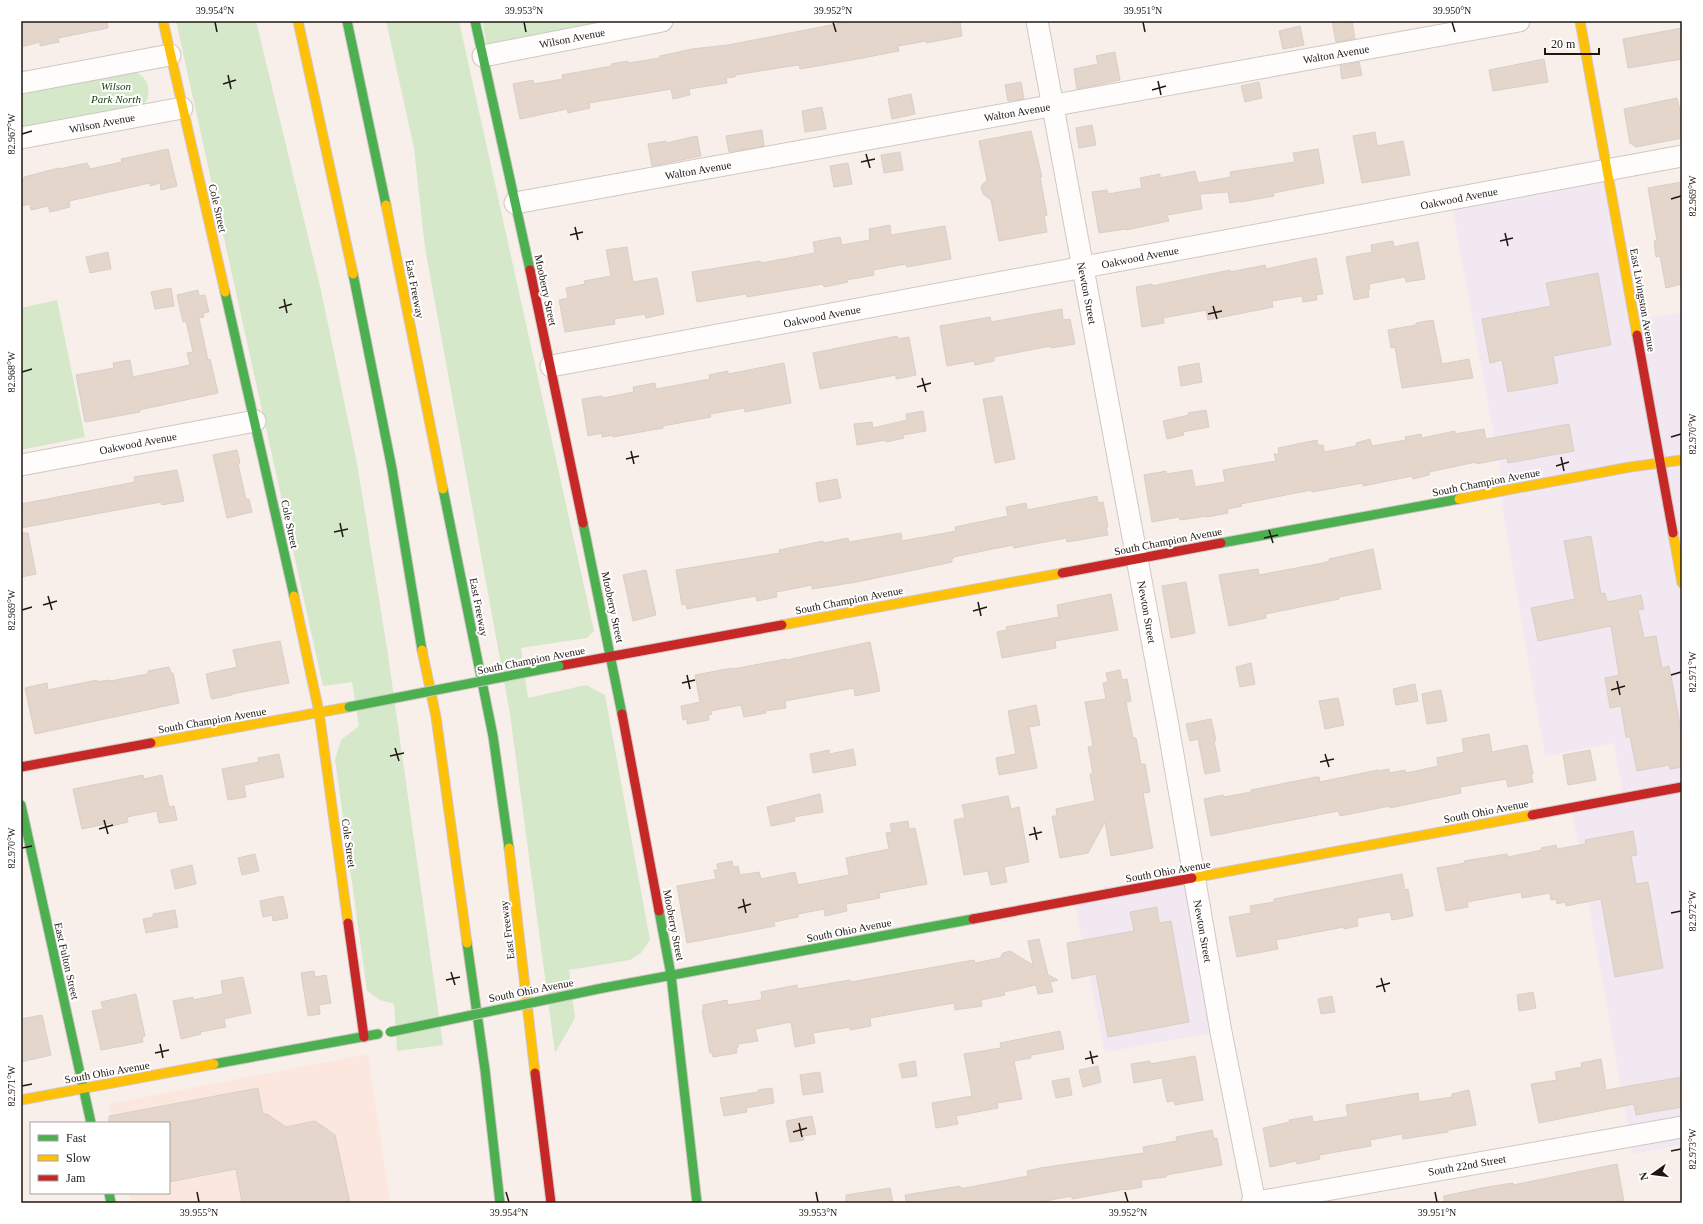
<svg xmlns="http://www.w3.org/2000/svg" width="1703" height="1224" font-family="'Times New Roman',serif">
<style>
.commercial{fill:#f1e8f2}
.built{fill:#fbe7dd}
.green{fill:#d5e8ca}
.building{fill:#e5d6cc;stroke:#d7cfc8}
.lines{fill:none;stroke-linecap:round;stroke-linejoin:round}
.street-casing{stroke:#d0c7c2;stroke-width:23}
.fast-casing{stroke:#d0c7c2;stroke-width:11}
.slow-casing{stroke:#d0c7c2;stroke-width:11}
.jam-casing{stroke:#d0c7c2;stroke-width:11}
.street{stroke:#fefdfc;stroke-width:21}
.fast{stroke:#4caf50;stroke-width:9}
.slow{stroke:#ffc107;stroke-width:9}
.jam{stroke:#c62828;stroke-width:9}
.fast-bridge-casing{stroke:#d0c7c2;stroke-width:11;stroke-linecap:butt}
.fast-bridge{stroke:#4caf50;stroke-width:9}
.ticks{fill:none;stroke:#201711;stroke-width:1.5}
.labels{text-anchor:middle;dominant-baseline:central;stroke-width:4;stroke-linejoin:round;paint-order:stroke}
.street-label{font-size:11px;fill:#201711;stroke:#fff}
.park-label{font-size:11px;font-style:italic;fill:#15400e;stroke:#fff}
.neatline{fill:none;stroke:#201711;stroke-width:1.5}
.ticks-label{font-size:10px;text-anchor:middle;fill:#201711}
</style>
<rect width="100%" height="100%" fill="#f8efea"/>
<g class="commercial">
<polygon points="1606,172 1634,321 1682,312 1682,1145 1633,1154 1572,809 1624,799 1614,743 1545,756 1502,507 1501,473 1451,202"/>
<polygon points="1195,879 1223,1031 1105,1052 1074,901"/>
</g>
<polygon class="built" points="368,1054 390,1203 131,1203 129,1193 169,1193 169,1123 113,1123 109,1104"/>
<g class="green">
<polygon points="176,21 256,21 320,286 357,463 387,648 443,1045 397,1051 394,1004 380,1000 367,991 335,759 341,740 359,726 352,682 323,686"/>
<polygon points="386,21 459,21 594,631 587,638 521,648 528,698 586,685 605,695 650,940 641,953 630,960 569,970 575,1018 555,1053 510,714 425,248 414,148"/>
<polygon points="482,21 642,21 488,50"/>
<path d="M129,70C147,74 154,90 144,105L21,131V90Z"/>
<polygon points="57,300 85,437 21,450 21,308"/>
</g>
<g class="building">
<polygon points="21,21 107,21 108,28 58,38 59,42 40,46 40,42 21,47"/>
<polygon points="852,21 960,21 962,36 927,43 926,41 898,46 899,51 852,60 800,69 799,65 791,66 735,75 735,77 726,78 727,83 689,89 690,95 673,99 671,89 589,103 590,108 568,113 567,109 520,119 513,84 533,80 534,84 563,79 562,75 612,66 611,64 628,61 628,63 660,58 660,56 692,49 728,45"/>
<polygon points="1332,21 1352,21 1355,39 1336,42"/>
<polygon points="1300,26 1304,45 1283,49 1279,31"/>
<polygon points="1682,28 1682,59 1628,68 1623,39"/>
<polygon points="1115,52 1120,80 1077,89 1074,69 1098,64 1096,56"/>
<polygon points="1544,59 1548,82 1493,91 1489,70"/>
<polygon points="1359,62 1362,75 1342,79 1340,66"/>
<polygon points="1021,82 1024,99 1008,101 1005,85"/>
<polygon points="1259,82 1262,98 1245,102 1241,86"/>
<polygon points="911,94 915,114 892,119 888,99"/>
<polygon points="1677,98 1682,120 1682,138 1636,147 1630,143 1624,109"/>
<polygon points="822,107 826,129 805,132 802,111"/>
<polygon points="1092,125 1096,145 1079,148 1076,128"/>
<polygon points="762,130 764,146 729,152 726,136"/>
<polygon points="1031,131 1042,177 1040,177 1047,215 1044,216 1047,232 999,241 991,200 983,194 981,186 987,180 979,141"/>
<polygon points="1375,132 1377,146 1403,141 1410,175 1362,183 1353,136"/>
<polygon points="697,136 701,156 652,166 648,144 666,141 666,143"/>
<polygon points="168,149 177,186 161,190 160,183 150,186 150,183 69,201 70,207 50,212 48,206 31,210 30,204 21,206 21,180 24,179 24,177 59,168 59,169 87,163 90,169 122,162 121,159"/>
<polygon points="1318,149 1324,183 1273,193 1274,196 1241,202 1241,201 1230,203 1228,192 1200,194 1202,209 1167,215 1169,221 1126,230 1126,229 1099,233 1092,192 1107,190 1108,194 1142,188 1140,178 1160,174 1160,178 1195,171 1198,183 1231,177 1230,172 1295,162 1293,153"/>
<polygon points="900,152 903,170 884,173 881,155"/>
<polygon points="848,163 852,184 834,187 830,166"/>
<polygon points="1682,182 1682,284 1666,288 1660,256 1656,257 1654,241 1657,240 1648,188"/>
<polygon points="890,225 891,235 945,226 951,259 907,267 906,264 873,270 874,275 847,280 848,282 824,287 823,284 747,297 746,294 697,302 692,272 760,261 761,263 815,253 813,242 840,237 842,245 870,240 869,229"/>
<polygon points="1393,241 1394,247 1418,242 1425,279 1406,282 1405,277 1369,284 1370,289 1368,290 1369,297 1354,300 1346,257 1372,252 1371,245"/>
<polygon points="627,247 633,282 657,278 664,314 646,318 645,314 614,319 615,324 565,332 559,300 568,298 566,288 585,284 584,281 611,276 606,250"/>
<polygon points="108,252 111,269 90,273 86,257"/>
<polygon points="1316,258 1323,294 1316,295 1317,300 1303,302 1302,296 1272,301 1273,307 1208,320 1206,310 1163,318 1164,323 1142,327 1136,287 1152,284 1152,286 1230,270 1230,272 1265,265 1266,269"/>
<polygon points="1598,273 1611,345 1553,356 1558,383 1508,392 1502,360 1490,363 1482,319 1551,306 1546,283"/>
<polygon points="171,288 174,306 155,309 151,292"/>
<polygon points="198,290 199,296 205,295 209,312 203,313 204,317 199,318 208,360 210,359 218,393 139,410 140,412 85,422 76,375 114,368 113,363 130,360 133,377 190,365 187,353 193,352 186,321 183,322 177,295"/>
<polygon points="1062,309 1063,320 1070,319 1075,344 1051,348 1051,346 994,357 994,361 975,365 974,361 947,366 940,326 990,317 991,322"/>
<polygon points="1433,320 1442,364 1469,359 1473,378 1402,388 1395,347 1391,348 1388,330 1416,325 1416,323"/>
<polygon points="897,336 898,339 909,337 916,375 896,379 896,375 820,389 813,353"/>
<polygon points="784,363 791,403 745,412 744,408 710,414 711,417 663,426 663,428 613,437 613,435 602,437 602,433 588,436 582,399 602,396 603,398 634,392 633,387 655,383 656,389 710,379 709,375 728,371 728,374"/>
<polygon points="1199,363 1202,382 1181,386 1178,367"/>
<polygon points="1002,396 1015,459 995,463 983,399"/>
<polygon points="1206,410 1209,427 1183,432 1184,435 1167,439 1163,421 1189,415 1188,413"/>
<polygon points="923,411 926,431 903,435 904,438 886,442 886,440 857,445 854,424 872,422 873,428 907,420 906,414"/>
<polygon points="1569,424 1574,451 1508,463 1507,458 1476,464 1476,462 1429,472 1429,475 1413,479 1412,476 1363,486 1363,483 1312,492 1311,490 1241,504 1242,506 1227,509 1228,513 1207,517 1207,516 1180,520 1179,517 1152,522 1144,475 1166,471 1166,474 1192,470 1195,487 1225,482 1223,470 1276,461 1274,454 1279,454 1278,448 1317,440 1318,445 1323,445 1324,452 1356,446 1356,443 1370,439 1372,446 1406,440 1405,437 1421,434 1422,438 1455,431 1455,434 1484,429 1486,439"/>
<polygon points="237,450 240,463 238,464 246,499 249,499 252,512 227,518 213,455"/>
<polygon points="177,470 184,501 162,505 161,502 138,506 21,528 21,504 135,482 134,477"/>
<polygon points="837,479 841,498 819,502 816,483"/>
<polygon points="1097,496 1098,503 1103,502 1108,527 1106,527 1108,535 1067,542 1066,538 1014,548 1013,545 953,557 954,558 952,558 952,562 857,582 812,589 812,585 776,592 777,597 757,601 756,596 687,609 686,604 682,605 676,570 780,553 779,550 823,541 823,543 848,538 849,542 901,533 902,541 956,531 955,527 1008,516 1006,507 1026,503 1027,510"/>
<polygon points="21,533 28,533 36,574 21,577"/>
<polygon points="1591,536 1601,594 1605,593 1607,602 1641,595 1644,609 1638,610 1644,638 1656,636 1662,668 1669,666 1682,735 1682,767 1670,769 1669,765 1637,771 1630,737 1626,737 1621,706 1610,708 1605,678 1619,675 1611,626 1538,641 1531,608 1575,599 1564,541"/>
<polygon points="1373,549 1381,589 1339,597 1339,599 1266,614 1266,618 1229,626 1219,575 1258,569 1259,575 1323,563 1329,561 1329,559"/>
<polygon points="646,570 656,615 633,621 623,575"/>
<polygon points="1186,582 1195,633 1171,638 1162,586"/>
<polygon points="1111,594 1118,630 1055,641 1056,648 1002,658 997,632 1007,630 1006,627 1059,617 1057,605"/>
<polygon points="280,641 289,683 232,694 232,695 212,699 211,698 206,674 237,667 233,650"/>
<polygon points="870,642 880,691 855,696 854,688 785,701 786,708 765,711 766,713 744,717 741,705 711,711 712,714 708,715 709,720 687,724 687,719 683,720 681,706 700,702 695,675 732,668 733,669 786,659 786,660"/>
<polygon points="1251,663 1255,684 1240,687 1236,667"/>
<polygon points="169,667 171,673 173,673 179,703 35,734 25,688 47,683 48,690 97,680 97,682 109,680 110,681 148,674 148,671"/>
<polygon points="1120,670 1122,680 1127,679 1131,701 1126,702 1133,738 1136,738 1141,764 1145,764 1150,792 1143,793 1153,848 1111,856 1105,822 1088,853 1060,858 1052,816 1057,816 1056,809 1095,801 1090,774 1093,774 1088,747 1093,746 1085,702 1106,699 1103,683 1108,682 1106,673"/>
<polygon points="1415,684 1418,701 1396,705 1393,689"/>
<polygon points="1441,690 1447,721 1427,724 1422,694"/>
<polygon points="1338,698 1344,725 1325,729 1319,701"/>
<polygon points="1036,705 1040,725 1029,727 1037,768 999,775 996,758 1016,754 1008,711"/>
<polygon points="1211,719 1216,740 1214,741 1220,771 1205,774 1198,739 1190,741 1186,724"/>
<polygon points="1489,734 1492,752 1527,745 1533,774 1531,774 1533,782 1508,787 1506,779 1460,787 1461,793 1390,808 1390,806 1340,816 1338,811 1211,836 1204,799 1223,795 1224,797 1251,792 1251,790 1316,777 1319,777 1320,782 1378,770 1378,771 1389,769 1390,773 1405,770 1406,773 1434,767 1438,766 1437,758 1464,752 1462,739"/>
<polygon points="853,749 856,765 813,773 810,754 829,750 830,754"/>
<polygon points="1590,750 1596,780 1568,785 1563,755"/>
<polygon points="279,754 284,777 244,785 246,797 228,800 222,769 259,762 258,758"/>
<polygon points="143,775 144,779 162,775 169,807 174,806 177,820 159,823 157,811 127,817 128,822 112,826 111,823 82,829 73,789"/>
<polygon points="820,794 823,812 794,817 795,821 771,826 767,807"/>
<polygon points="1008,796 1011,809 1019,807 1029,862 1004,867 1007,882 991,885 988,871 964,875 954,820 965,818 962,805"/>
<polygon points="908,821 909,829 915,828 927,884 879,893 880,898 846,904 847,911 825,916 824,909 798,914 798,917 774,922 775,926 687,943 677,886 716,879 714,870 718,870 717,864 732,861 733,867 738,866 740,875 759,872 761,879 795,872 798,885 849,875 846,858 889,849 886,833 892,832 890,824"/>
<polygon points="1633,831 1637,855 1631,856 1636,884 1648,882 1663,968 1615,977 1601,899 1566,906 1565,902 1557,904 1556,899 1551,900 1550,893 1522,898 1521,892 1467,902 1468,907 1446,911 1437,868 1465,863 1464,861 1507,854 1508,857 1542,850 1541,848 1556,845 1557,849 1586,844 1585,840"/>
<polygon points="255,854 259,871 242,875 238,858"/>
<polygon points="192,865 196,884 175,889 171,870"/>
<polygon points="1402,874 1405,890 1408,889 1413,916 1392,920 1390,912 1357,918 1358,926 1344,929 1344,927 1276,940 1278,949 1237,957 1229,917 1251,913 1250,906 1274,902 1274,899"/>
<polygon points="283,896 288,918 273,921 272,915 263,917 260,901"/>
<polygon points="1157,907 1159,923 1171,921 1189,1022 1108,1037 1096,974 1072,979 1067,943 1134,931 1130,912"/>
<polygon points="175,910 178,927 146,933 143,919 153,917 153,914"/>
<polygon points="1039,939 1048,975 1058,980 1050,982 1053,992 1038,994 1036,985 1004,992 1005,995 981,1000 982,1006 955,1010 954,1003 870,1018 871,1026 850,1030 850,1027 813,1033 815,1043 795,1047 791,1022 755,1029 758,1041 738,1044 738,1048 736,1048 737,1053 713,1057 712,1053 710,1053 702,1010 703,1010 703,1005 727,1000 728,1005 760,1000 762,998 761,992 797,985 798,989 850,980 851,982 974,960 975,963 1000,958 1003,953 1010,951 1033,965 1028,941"/>
<polygon points="314,971 315,977 326,975 331,1003 319,1005 320,1014 308,1016 301,973"/>
<polygon points="243,977 251,1013 224,1019 226,1027 200,1032 201,1034 181,1039 173,1001 193,997 193,1000 223,994 221,981"/>
<polygon points="1533,992 1536,1008 1519,1011 1517,995"/>
<polygon points="136,994 145,1036 142,1037 143,1042 101,1050 92,1011 103,1009 101,1002"/>
<polygon points="1332,996 1335,1012 1321,1014 1318,999"/>
<polygon points="42,1015 51,1055 21,1062 21,1019"/>
<polygon points="1060,1031 1064,1049 1031,1055 1031,1058 1014,1061 1022,1099 997,1103 998,1108 956,1116 958,1124 936,1128 932,1103 972,1096 964,1054 1001,1048 1000,1043"/>
<polygon points="1195,1056 1203,1100 1175,1105 1174,1101 1167,1102 1162,1078 1134,1083 1131,1064 1150,1061 1150,1064"/>
<polygon points="1601,1059 1606,1090 1682,1077 1682,1107 1636,1115 1634,1104 1539,1123 1531,1084 1557,1080 1555,1072 1582,1067 1581,1063"/>
<polygon points="915,1061 917,1076 902,1078 899,1064"/>
<polygon points="1098,1066 1101,1082 1083,1087 1079,1070"/>
<polygon points="820,1072 823,1092 803,1095 800,1075"/>
<polygon points="1069,1078 1072,1095 1056,1098 1052,1081"/>
<polygon points="258,1088 263,1114 267,1114 286,1127 315,1121 335,1135 350,1203 242,1203 236,1169 169,1182 169,1123 109,1123 109,1116"/>
<polygon points="772,1088 774,1103 746,1108 747,1112 724,1116 720,1098 758,1092 758,1090"/>
<polygon points="1469,1090 1476,1125 1448,1130 1448,1132 1403,1139 1402,1134 1370,1140 1371,1146 1319,1155 1320,1159 1297,1164 1296,1161 1270,1167 1263,1128 1290,1122 1289,1120 1312,1116 1313,1122 1345,1117 1348,1116 1346,1105 1418,1093 1419,1102 1452,1097 1452,1094"/>
<polygon points="812,1116 816,1134 803,1136 804,1140 790,1142 786,1121"/>
<polygon points="1212,1130 1214,1139 1217,1138 1222,1165 1166,1175 1166,1177 1141,1180 1142,1187 1126,1190 1126,1189 1072,1199 1072,1196 1035,1203 906,1203 905,1195 960,1186 961,1188 965,1188 1028,1176 1027,1171 1040,1168 1144,1153 1143,1147 1177,1141 1176,1137"/>
<polygon points="1617,1164 1624,1201 1614,1203 1444,1203 1444,1196 1487,1187 1513,1183 1513,1185"/>
<polygon points="890,1188 893,1203 846,1203 846,1195"/>
</g>
<g class="lines">
<defs>
<g id="street">
<polyline points="1037,21 1167,720 1221,1032 1255,1203"/>
<polyline points="483,56 662,21"/>
<polyline points="21,83 170,55"/>
<polyline points="21,138 182,108"/>
<polyline points="515,203 1519,21"/>
<polyline points="551,366 1682,156"/>
<polyline points="21,465 255,421"/>
<polyline points="1252,1203 1682,1127"/>
</g>
<g id="fast">
<polyline points="347,21 386,205"/>
<polyline points="475,21 530,270"/>
<polyline points="353,274 392,469 422,650"/>
<polyline points="225,292 294,596"/>
<polyline points="443,489 493,736 509,848"/>
<polyline points="583,523 622,714"/>
<polyline points="1221,543 1459,499"/>
<polyline points="21,805 91,1123"/>
<polyline points="659,911 671,975 697,1203"/>
<polyline points="467,943 485,1070 500,1203"/>
<polyline points="603,988 973,919"/>
<polyline points="214,1064 378,1034"/>
<polyline points="109,1193 111,1203"/>
</g>
<g id="slow">
<polyline points="163,21 225,292"/>
<polyline points="298,21 353,274"/>
<polyline points="1580,21 1637,335"/>
<polyline points="386,205 443,489"/>
<polyline points="1459,499 1630,467 1682,460"/>
<polyline points="1673,533 1682,583"/>
<polyline points="294,596 319,712 348,923"/>
<polyline points="782,625 1062,573"/>
<polyline points="422,650 436,717 467,943"/>
<polyline points="151,743 349,707"/>
<polyline points="509,848 535,1073"/>
<polyline points="1192,878 1532,815"/>
<polyline points="21,1100 214,1064"/>
</g>
<g id="jam">
<polyline points="530,270 583,523"/>
<polyline points="1637,335 1673,533"/>
<polyline points="1062,573 1221,543"/>
<polyline points="559,666 782,625"/>
<polyline points="622,714 659,911"/>
<polyline points="21,767 151,743"/>
<polyline points="1532,815 1682,787"/>
<polyline points="973,919 1192,878"/>
<polyline points="348,923 364,1037"/>
<polyline points="535,1073 551,1203"/>
</g>
</defs>
<use href="#street" class="street-casing"/>
<use href="#fast" class="fast-casing"/>
<use href="#slow" class="slow-casing"/>
<use href="#jam" class="jam-casing"/>
<use href="#street" class="street"/>
<use href="#fast" class="fast"/>
<use href="#slow" class="slow"/>
<use href="#jam" class="jam"/>
<defs>
<g id="fast-bridge">
<polyline points="349,707 559,666"/>
<polyline points="390,1032 603,988"/>
</g>
</defs>
<use href="#fast-bridge" class="fast-bridge-casing"/>
<use href="#fast-bridge" class="fast-bridge"/>
</g>
<path class="ticks" d="M215,22L217,32M524,22L526,32M833,22L836,32M1143,22L1145,32M1452,22L1455,32M228,75L231,89M1158,81L1161,95M223,84L236,80M1152,90L1166,86M22,134L32,131M866,154L870,168M861,162L875,159M1671,199L1681,196M575,227L578,240M1505,233L1508,246M570,235L583,232M1500,241L1513,238M284,299L287,313M1213,306L1217,319M279,308L292,304M1208,314L1222,311M22,372L32,369M922,378L926,392M917,387L931,383M1671,437L1681,434M631,451L634,464M1561,457L1564,471M626,459L639,456M1556,466L1569,462M340,523L343,537M1269,530L1273,543M334,532L348,529M1264,538L1278,535M48,596L52,610M978,602L981,616M43,605L57,601M22,610L32,607M973,611L987,607M687,675L690,689M1671,675L1681,672M1617,681L1620,695M682,683L695,680M1611,690L1625,686M395,748L399,761M1325,754L1329,767M390,756L404,753M1320,762L1334,759M104,820L108,834M1034,827L1037,840M99,829L113,825M1029,835L1042,832M22,848L32,846M743,899L746,913M738,908L751,904M1671,913L1681,911M451,972L455,985M1381,978L1385,992M446,980L460,977M1376,987L1390,983M160,1044L163,1058M1090,1051L1093,1064M155,1053L169,1050M1085,1059L1098,1056M22,1086L32,1084M799,1123L802,1137M793,1132L807,1128M1671,1151L1681,1149M197,1192L199,1202M506,1192L509,1202M816,1192L818,1202M1125,1192L1128,1202M1435,1192L1437,1202"/>
<g class="labels">
<g class="street-label">
<text transform="translate(572 38) rotate(-11)">Wilson Avenue</text>
<text transform="translate(1336 54) rotate(-10)">Walton Avenue</text>
<text transform="translate(1017 112) rotate(-10)">Walton Avenue</text>
<text transform="translate(102 123) rotate(-11)">Wilson Avenue</text>
<text transform="translate(698 170) rotate(-10)">Walton Avenue</text>
<text transform="translate(1459 198) rotate(-11)">Oakwood Avenue</text>
<text transform="translate(218 208) rotate(77)">Cole Street</text>
<text transform="translate(1140 257) rotate(-11)">Oakwood Avenue</text>
<text transform="translate(415 289) rotate(79)">East Freeway</text>
<text transform="translate(546 290) rotate(78)">Mooberry Street</text>
<text transform="translate(1087 293) rotate(79)">Newton Street</text>
<text transform="translate(1643 300) rotate(80)">East Livingston Avenue</text>
<text transform="translate(822 316) rotate(-11)">Oakwood Avenue</text>
<text transform="translate(138 443) rotate(-11)">Oakwood Avenue</text>
<text transform="translate(1486 482) rotate(-11)">South Champion Avenue</text>
<text transform="translate(290 524) rotate(78)">Cole Street</text>
<text transform="translate(1168 541) rotate(-11)">South Champion Avenue</text>
<text transform="translate(849 600) rotate(-11)">South Champion Avenue</text>
<text transform="translate(479 607) rotate(79)">East Freeway</text>
<text transform="translate(613 607) rotate(78)">Mooberry Street</text>
<text transform="translate(1147 612) rotate(80)">Newton Street</text>
<text transform="translate(531 660) rotate(-11)">South Champion Avenue</text>
<text transform="translate(212 720) rotate(-10)">South Champion Avenue</text>
<text transform="translate(1486 811) rotate(-11)">South Ohio Avenue</text>
<text transform="translate(349 843) rotate(82)">Cole Street</text>
<text transform="translate(1168 871) rotate(-10)">South Ohio Avenue</text>
<text transform="translate(674 925) rotate(79)">Mooberry Street</text>
<text transform="translate(507 930) rotate(-97)">East Freeway</text>
<text transform="translate(849 930) rotate(-11)">South Ohio Avenue</text>
<text transform="translate(1203 931) rotate(80)">Newton Street</text>
<text transform="translate(67 961) rotate(77)">East Fulton Street</text>
<text transform="translate(531 990) rotate(-11)">South Ohio Avenue</text>
<text transform="translate(107 1072) rotate(-10)">South Ohio Avenue</text>
<text transform="translate(1467 1165) rotate(-10)">South 22nd Street</text>
</g>
<g class="park-label">
<text x="116" y="86">Wilson<tspan x="116" dy="13">Park North</tspan></text>
</g>
</g>
<rect width="1703" height="1224" fill="none" stroke="#ffffff" stroke-width="44"/>
<rect x="30" y="1122" width="140" height="72" fill="#ffffff" stroke="#a6a2a0"/>
<rect x="38" y="1135" width="20" height="6" fill="#4caf50" stroke="#a6a2a0"/>
<text x="66" y="1142" font-size="12" fill="#201711">Fast</text>
<rect x="38" y="1155" width="20" height="6" fill="#ffc107" stroke="#a6a2a0"/>
<text x="66" y="1162" font-size="12" fill="#201711">Slow</text>
<rect x="38" y="1175" width="20" height="6" fill="#c62828" stroke="#a6a2a0"/>
<text x="66" y="1182" font-size="12" fill="#201711">Jam</text>
<g transform="translate(1653 1174) rotate(256)" stroke="#ffffff" stroke-width="3" paint-order="stroke">
<path d="M0-3L7 15L0 10L-7 15Z" fill="#201711"/>
<text y="-6" font-size="11" font-weight="bold" text-anchor="middle" fill="#201711">N</text>
</g>
<path d="M1545 48v6h54v-6" fill="none" stroke="#201711" stroke-width="2"/>
<text x="1551" y="48" font-size="12" fill="#201711" stroke="#ffffff" stroke-width="3" paint-order="stroke">20 m</text>
<rect x="22" y="22" width="1659" height="1180" class="neatline"/>
<g class="ticks-label">
<text x="215" y="14">39.954°N</text>
<text x="524" y="14">39.953°N</text>
<text x="833" y="14">39.952°N</text>
<text x="1143" y="14">39.951°N</text>
<text x="1452" y="14">39.950°N</text>
<text transform="translate(11 134) rotate(-90)" y="4">82.967°W</text>
<text transform="translate(1692 196) rotate(-90)" y="4">82.969°W</text>
<text transform="translate(11 372) rotate(-90)" y="4">82.968°W</text>
<text transform="translate(1692 434) rotate(-90)" y="4">82.970°W</text>
<text transform="translate(11 610) rotate(-90)" y="4">82.969°W</text>
<text transform="translate(1692 672) rotate(-90)" y="4">82.971°W</text>
<text transform="translate(11 848) rotate(-90)" y="4">82.970°W</text>
<text transform="translate(1692 911) rotate(-90)" y="4">82.972°W</text>
<text transform="translate(11 1086) rotate(-90)" y="4">82.971°W</text>
<text transform="translate(1692 1149) rotate(-90)" y="4">82.973°W</text>
<text x="199" y="1216">39.955°N</text>
<text x="509" y="1216">39.954°N</text>
<text x="818" y="1216">39.953°N</text>
<text x="1128" y="1216">39.952°N</text>
<text x="1437" y="1216">39.951°N</text>
</g>
</svg>
